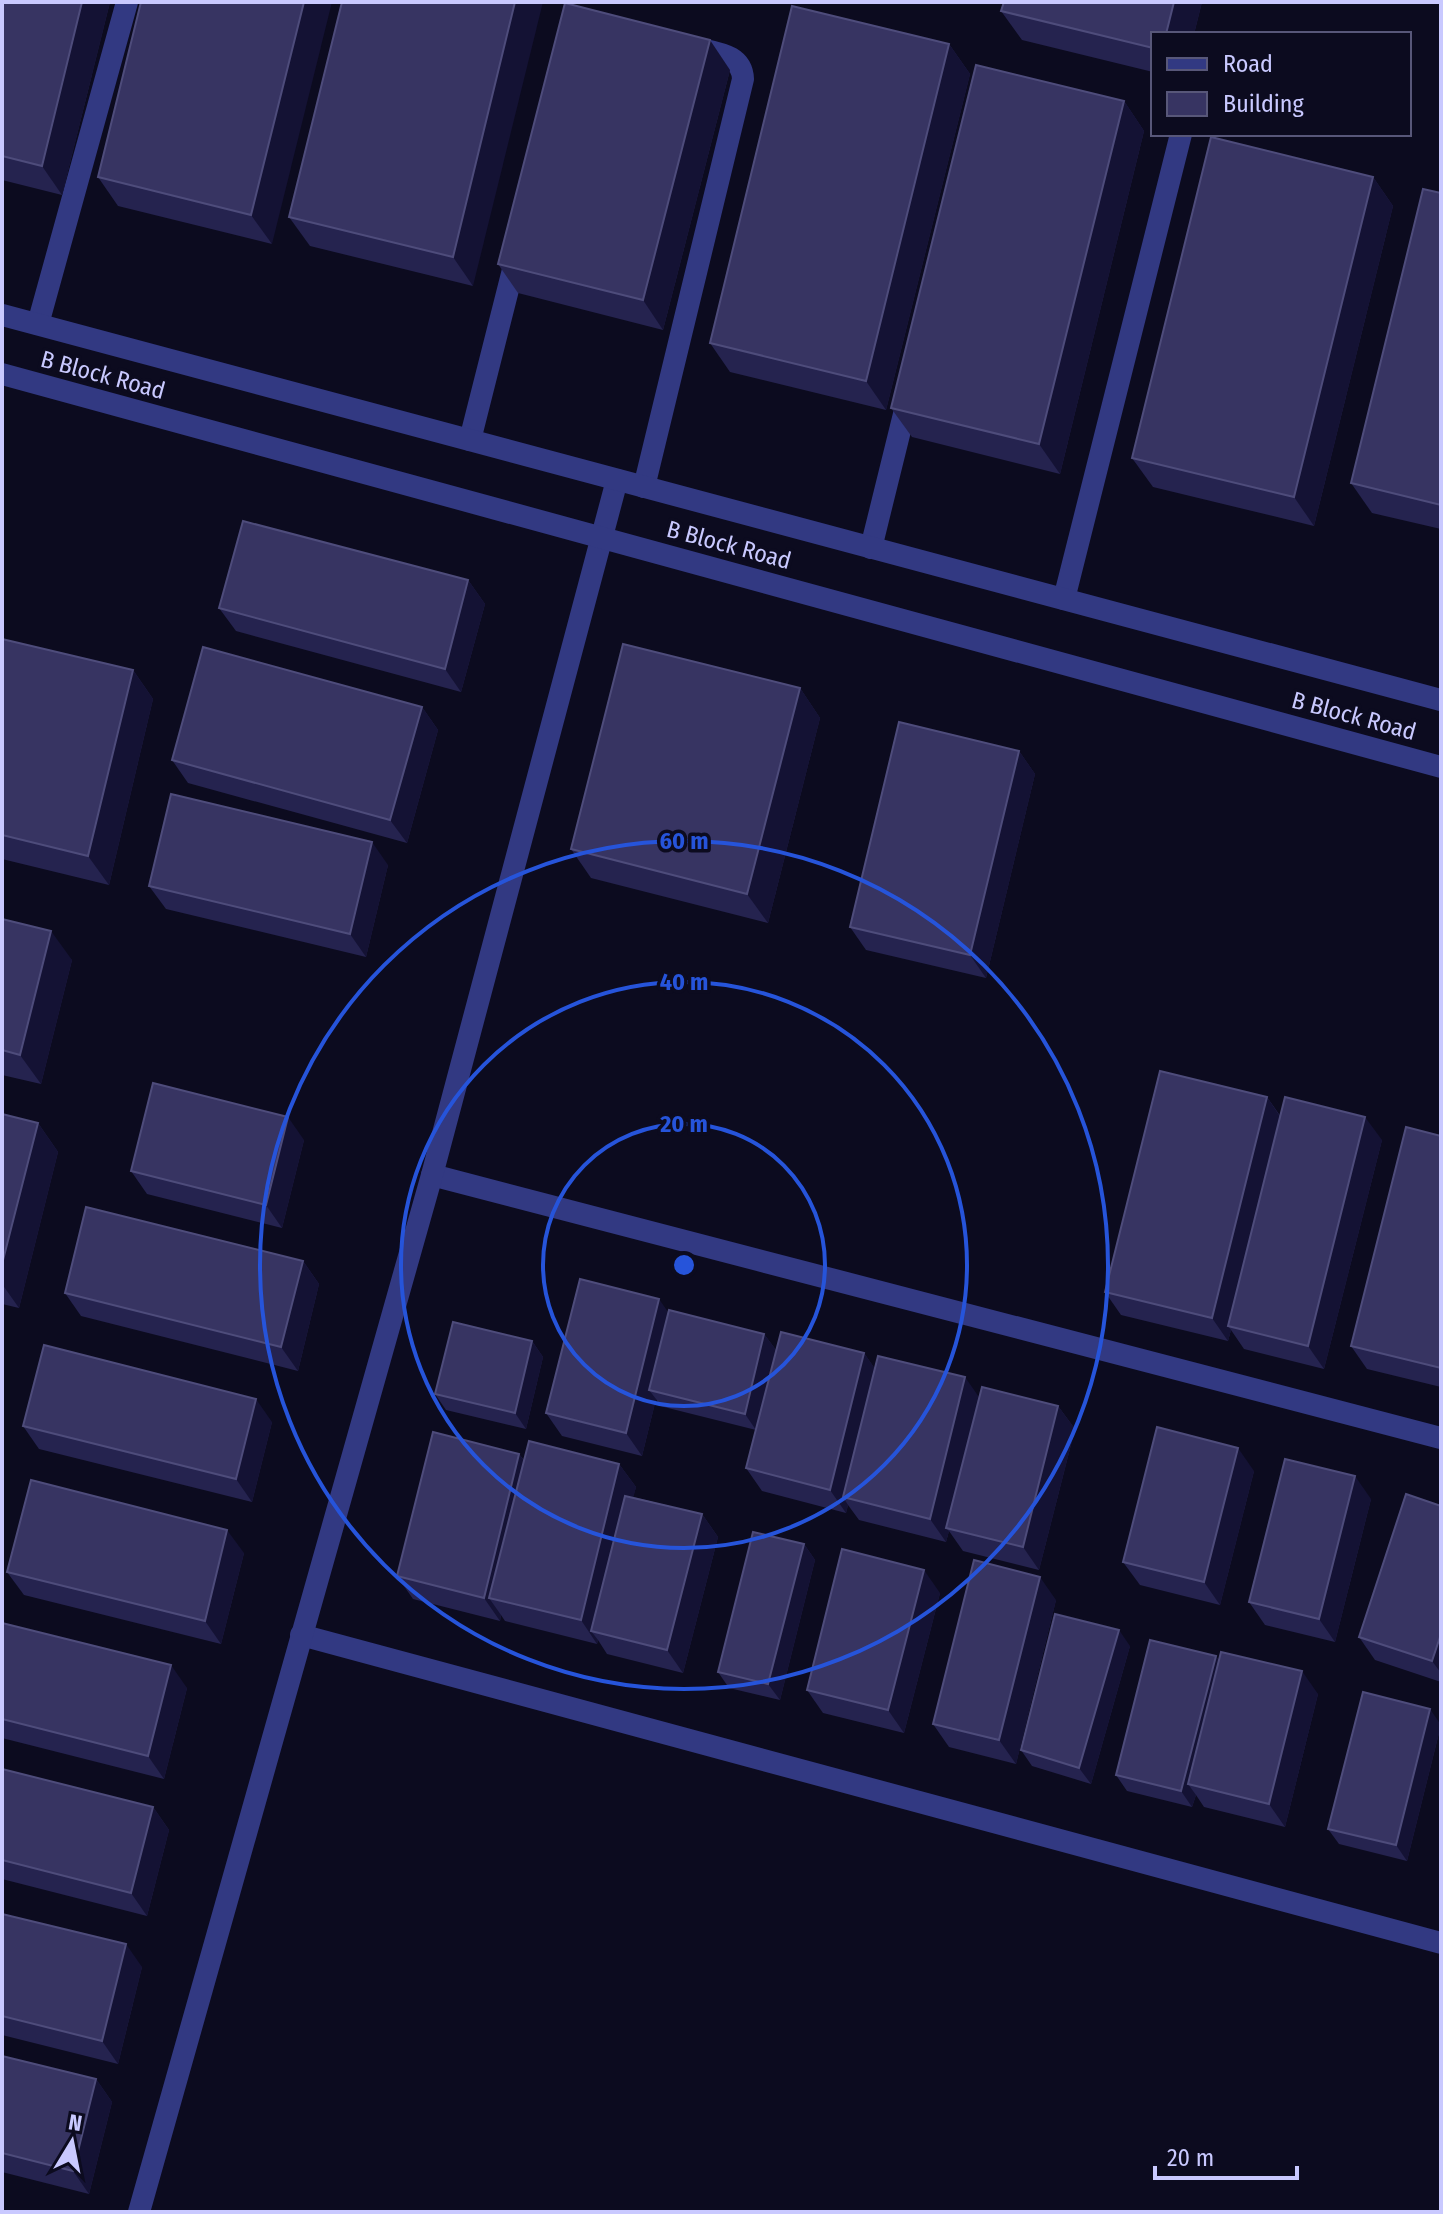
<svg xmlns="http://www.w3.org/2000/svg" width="1443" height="2214" font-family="'Fira Sans Condensed',sans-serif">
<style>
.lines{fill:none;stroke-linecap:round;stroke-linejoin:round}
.service{stroke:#323982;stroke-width:22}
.tertiary{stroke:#323982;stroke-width:22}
.wall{fill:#25234f}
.shaded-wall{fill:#141234}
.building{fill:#373462;stroke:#4e4c7b;stroke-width:2}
.ring{fill:none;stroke:#2654da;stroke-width:4}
.labels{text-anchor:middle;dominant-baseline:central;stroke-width:7;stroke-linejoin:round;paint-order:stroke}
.street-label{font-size:24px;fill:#c9c9ff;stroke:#0c0b1f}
.centre{fill:#2654da;stroke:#0c0b1f;stroke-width:4}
.ring-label{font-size:24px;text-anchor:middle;font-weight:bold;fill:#2654da;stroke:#0c0b1f;stroke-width:7;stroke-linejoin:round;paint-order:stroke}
</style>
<rect width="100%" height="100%" fill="#0c0b1f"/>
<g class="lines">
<g class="service">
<polyline points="38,324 127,2"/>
<polyline points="470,440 517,254"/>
<path d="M644,487L743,79C742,53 715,53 693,47"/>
<polyline points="871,548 909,394"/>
<polyline points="1064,599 1181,134"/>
<polyline points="432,1175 1441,1438"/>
<polyline points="301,1635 1441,1943"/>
<polyline points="139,2212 432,1175 617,480"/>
</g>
<g class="tertiary">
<polyline points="2,315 1441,700"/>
<polyline points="2,374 1441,767"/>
</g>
</g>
<g class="wall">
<polygon points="2,2 110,2 62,195 2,180"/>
<polygon points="141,2 272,244 118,206 98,177"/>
<polygon points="342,2 473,286 310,246 289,217"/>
<polygon points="1004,2 1202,2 1194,34 1153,34 1153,72 1022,40 1001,11"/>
<polygon points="949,44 970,74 886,410 730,372 710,343"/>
<polygon points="730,70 663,330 518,293 498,264"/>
<polygon points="1124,101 1144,131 1060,474 912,437 891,408"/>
<polygon points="1373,177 1393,206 1314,526 1153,487 1132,458"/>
<polygon points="1441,193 1441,529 1372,513 1351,483"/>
<polygon points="468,580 485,604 461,692 236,631 219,608"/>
<polygon points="2,639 133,670 153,699 109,885 2,859"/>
<polygon points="800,688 820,718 768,923 591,878 571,849"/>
<polygon points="422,707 438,730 407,843 188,783 172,760"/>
<polygon points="1019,751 1035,774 986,978 866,950 850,927"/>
<polygon points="388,865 366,957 166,909 149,886"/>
<polygon points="2,919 72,960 41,1084 2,1075"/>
<polygon points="1267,1097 1281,1117 1382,1140 1324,1369 1244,1349 1231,1330 1228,1341 1121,1315 1105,1292"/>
<polygon points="2,1114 38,1123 58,1152 19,1308 2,1304"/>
<polygon points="1441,1136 1441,1387 1367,1369 1351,1346"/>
<polygon points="304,1140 282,1228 147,1194 131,1171"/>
<polygon points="303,1261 319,1284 298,1371 81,1316 65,1293"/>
<polygon points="668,1312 764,1334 776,1350 756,1430 660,1406 656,1399 642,1456 562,1436 546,1413"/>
<polygon points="532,1341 543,1357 526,1429 446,1410 435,1394"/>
<polygon points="864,1353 875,1369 979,1397 1058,1406 1075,1429 1039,1570 963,1551 949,1531 946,1542 859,1520 848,1505 846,1513 762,1491 746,1468"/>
<polygon points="272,1422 252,1502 39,1449 23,1426"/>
<polygon points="519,1454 524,1460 619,1464 636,1487 633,1497 702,1514 718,1537 683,1673 607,1654 598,1640 597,1644 505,1621 501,1615 500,1621 413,1599 397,1576"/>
<polygon points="1254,1471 1220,1605 1140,1585 1123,1562"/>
<polygon points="1371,1499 1335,1642 1265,1625 1249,1602"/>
<polygon points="1441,1506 1441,1682 1375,1660 1359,1637"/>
<polygon points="804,1544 815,1560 780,1700 729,1688 718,1672"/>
<polygon points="244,1553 221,1644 24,1595 7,1572"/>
<polygon points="940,1593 904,1733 823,1713 807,1690"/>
<polygon points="1056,1600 1016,1764 949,1747 933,1724"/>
<polygon points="2,1623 187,1688 164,1779 2,1738"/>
<polygon points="1130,1646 1091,1784 1032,1766 1021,1750"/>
<polygon points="1216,1656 1219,1661 1318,1694 1285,1827 1204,1807 1196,1795 1192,1807 1127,1791 1116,1775"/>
<polygon points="1441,1725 1407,1861 1339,1844 1328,1829"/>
<polygon points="2,1769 153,1807 169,1830 147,1916 2,1879"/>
<polygon points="2,1914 142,1967 118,2064 2,2035"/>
<polygon points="2,2056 96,2079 112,2102 89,2194 2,2172"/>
</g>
<g class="shaded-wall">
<polygon points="82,2 110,2 62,195 42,166"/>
<polygon points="304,2 332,2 272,244 251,215"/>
<polygon points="515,2 543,2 473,286 453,257"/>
<polygon points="1174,2 1202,2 1194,34 1166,34"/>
<polygon points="710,40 730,70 663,330 643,300"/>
<polygon points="949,44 970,74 886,410 866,381"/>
<polygon points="1124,101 1144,131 1060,474 1039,444"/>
<polygon points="1373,177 1393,206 1314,526 1294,497"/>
<polygon points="468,580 485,604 461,692 445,669"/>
<polygon points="133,670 153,699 109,885 88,856"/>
<polygon points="800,688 820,718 768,923 747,894"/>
<polygon points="422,707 438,730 407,843 390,820"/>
<polygon points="1019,751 1035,774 986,978 970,955"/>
<polygon points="372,842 388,865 366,957 350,934"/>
<polygon points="51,931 72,960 41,1084 20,1055"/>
<polygon points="1267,1097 1283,1121 1228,1326 1231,1330 1228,1341 1212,1318"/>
<polygon points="288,1117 304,1140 282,1228 266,1205"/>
<polygon points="1365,1117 1382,1140 1324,1369 1308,1346"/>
<polygon points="38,1123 58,1152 19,1308 2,1284 2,1264"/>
<polygon points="303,1261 319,1284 298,1371 281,1347"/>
<polygon points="659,1299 675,1322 649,1390 656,1399 642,1456 626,1433"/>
<polygon points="764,1334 776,1350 756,1430 745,1414"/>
<polygon points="532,1341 543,1357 526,1429 515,1413"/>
<polygon points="864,1353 880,1376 843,1497 848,1505 846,1513 830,1490"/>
<polygon points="965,1377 981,1400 946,1528 949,1531 946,1542 930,1519"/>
<polygon points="256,1399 272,1422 252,1502 236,1479"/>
<polygon points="1058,1406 1075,1429 1039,1570 1023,1547"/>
<polygon points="1238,1448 1254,1471 1220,1605 1204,1582"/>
<polygon points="519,1454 536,1477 489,1598 501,1615 500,1621 484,1598"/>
<polygon points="619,1464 636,1487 599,1633 591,1631 598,1640 597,1644 581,1620"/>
<polygon points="1355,1476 1371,1499 1335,1642 1319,1619"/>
<polygon points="702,1514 718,1537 683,1673 667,1650"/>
<polygon points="227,1530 244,1553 221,1644 205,1621"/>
<polygon points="804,1544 815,1560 780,1700 768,1684"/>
<polygon points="924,1570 940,1593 904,1733 888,1710"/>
<polygon points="1040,1577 1056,1600 1016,1764 999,1740"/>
<polygon points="1119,1630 1130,1646 1091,1784 1079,1768"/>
<polygon points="1441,1634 1441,1673 1432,1661"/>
<polygon points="1216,1656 1227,1672 1188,1784 1196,1795 1192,1807 1181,1791"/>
<polygon points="171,1665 187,1688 164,1779 148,1756"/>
<polygon points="1302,1671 1318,1694 1285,1827 1269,1804"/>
<polygon points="1430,1709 1441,1725 1407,1861 1396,1845"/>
<polygon points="153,1807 169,1830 147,1916 131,1893"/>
<polygon points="126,1944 142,1967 118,2064 102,2041"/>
<polygon points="96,2079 112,2102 89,2194 73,2171"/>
</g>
<g class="building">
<polygon points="2,2 82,2 42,166 2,156"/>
<polygon points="141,2 304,2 251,215 98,177"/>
<polygon points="342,2 515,2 453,257 289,217"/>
<polygon points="1004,2 1174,2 1166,34 1153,34 1153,48 1001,11"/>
<polygon points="565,3 710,40 643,300 498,264"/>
<polygon points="792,6 949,44 866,381 710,343"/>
<polygon points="976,65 1124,101 1039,444 891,408"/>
<polygon points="1211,137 1373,177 1294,497 1132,458"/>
<polygon points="1423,189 1441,193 1441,505 1351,483"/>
<polygon points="243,521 468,580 445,669 219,608"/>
<polygon points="2,639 133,670 88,856 2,835"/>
<polygon points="623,644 800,688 747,894 571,849"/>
<polygon points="203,647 422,707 390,820 172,760"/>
<polygon points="899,722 1019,751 970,955 850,927"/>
<polygon points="171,794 372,842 350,934 149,886"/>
<polygon points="2,919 51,931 20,1055 2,1050"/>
<polygon points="1160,1071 1267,1097 1212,1318 1105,1292"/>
<polygon points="153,1083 288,1117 266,1205 131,1171"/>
<polygon points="1285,1097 1365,1117 1308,1346 1228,1326"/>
<polygon points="2,1114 38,1123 2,1264"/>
<polygon points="1406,1127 1441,1136 1441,1368 1351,1346"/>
<polygon points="86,1207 303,1261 281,1347 65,1293"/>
<polygon points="580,1279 659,1299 626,1433 546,1413"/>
<polygon points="669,1310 764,1334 745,1414 649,1390"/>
<polygon points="453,1322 532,1341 515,1413 435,1394"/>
<polygon points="781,1332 864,1353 830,1490 746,1468"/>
<polygon points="44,1345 256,1399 236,1479 23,1426"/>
<polygon points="878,1356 965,1377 930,1519 843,1497"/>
<polygon points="982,1387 1058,1406 1023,1547 946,1528"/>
<polygon points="1157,1427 1238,1448 1204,1582 1123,1562"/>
<polygon points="433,1432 519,1454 484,1598 397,1576"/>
<polygon points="529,1441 619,1464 581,1620 489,1598"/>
<polygon points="1285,1459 1355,1476 1319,1619 1249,1602"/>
<polygon points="31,1480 227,1530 205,1621 7,1572"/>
<polygon points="1406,1494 1441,1506 1441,1634 1432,1661 1359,1637"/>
<polygon points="625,1496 702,1514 667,1650 591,1631"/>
<polygon points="753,1532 804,1544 768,1684 718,1672"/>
<polygon points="842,1549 924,1570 888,1710 807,1690"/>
<polygon points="974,1560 1040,1577 999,1740 933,1724"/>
<polygon points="1055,1614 1119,1630 1079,1768 1021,1750"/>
<polygon points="2,1623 171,1665 148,1756 2,1719"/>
<polygon points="1150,1640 1216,1656 1181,1791 1116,1775"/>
<polygon points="1221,1652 1302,1671 1269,1804 1188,1784"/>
<polygon points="1363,1692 1430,1709 1396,1845 1328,1829"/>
<polygon points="2,1769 153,1807 131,1893 2,1860"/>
<polygon points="2,1914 126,1944 102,2041 2,2016"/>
<polygon points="2,2056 96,2079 73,2171 2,2153"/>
</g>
<g class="ring">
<circle cx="684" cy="1265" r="141"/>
<circle cx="684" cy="1265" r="283"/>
<circle cx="684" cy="1265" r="424"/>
</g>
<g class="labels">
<g class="street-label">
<text transform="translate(103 375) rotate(15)">B Block Road</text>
<text transform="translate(729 545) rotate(15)">B Block Road</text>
<text transform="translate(1354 716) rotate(15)">B Block Road</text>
</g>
</g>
<circle cx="684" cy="1265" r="12" class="centre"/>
<g class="ring-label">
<text x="684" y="849">60 m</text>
<text x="684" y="990">40 m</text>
<text x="684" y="1132">20 m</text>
</g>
<rect width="1443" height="2214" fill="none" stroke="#c9c9ff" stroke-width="8"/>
<rect x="1151" y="32" width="260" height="104" fill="#0c0b1f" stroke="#585779" stroke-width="2"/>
<rect x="1167" y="58" width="40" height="12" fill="#323982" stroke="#585779" stroke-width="2"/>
<text x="1223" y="72" font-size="24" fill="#c9c9ff">Road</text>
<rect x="1167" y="92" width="40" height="24" fill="#373462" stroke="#585779" stroke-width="2"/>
<text x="1223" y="112" font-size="24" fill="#c9c9ff">Building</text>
<g transform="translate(72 2142) rotate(10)" stroke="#0c0b1f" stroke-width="6" paint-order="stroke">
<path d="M0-6L14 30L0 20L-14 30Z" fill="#c9c9ff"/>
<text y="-12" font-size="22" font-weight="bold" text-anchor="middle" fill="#c9c9ff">N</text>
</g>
<path d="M1155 2166v12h142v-12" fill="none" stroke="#c9c9ff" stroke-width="4"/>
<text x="1167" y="2166" font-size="24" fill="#c9c9ff" stroke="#0c0b1f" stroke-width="6" paint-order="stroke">20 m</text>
</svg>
